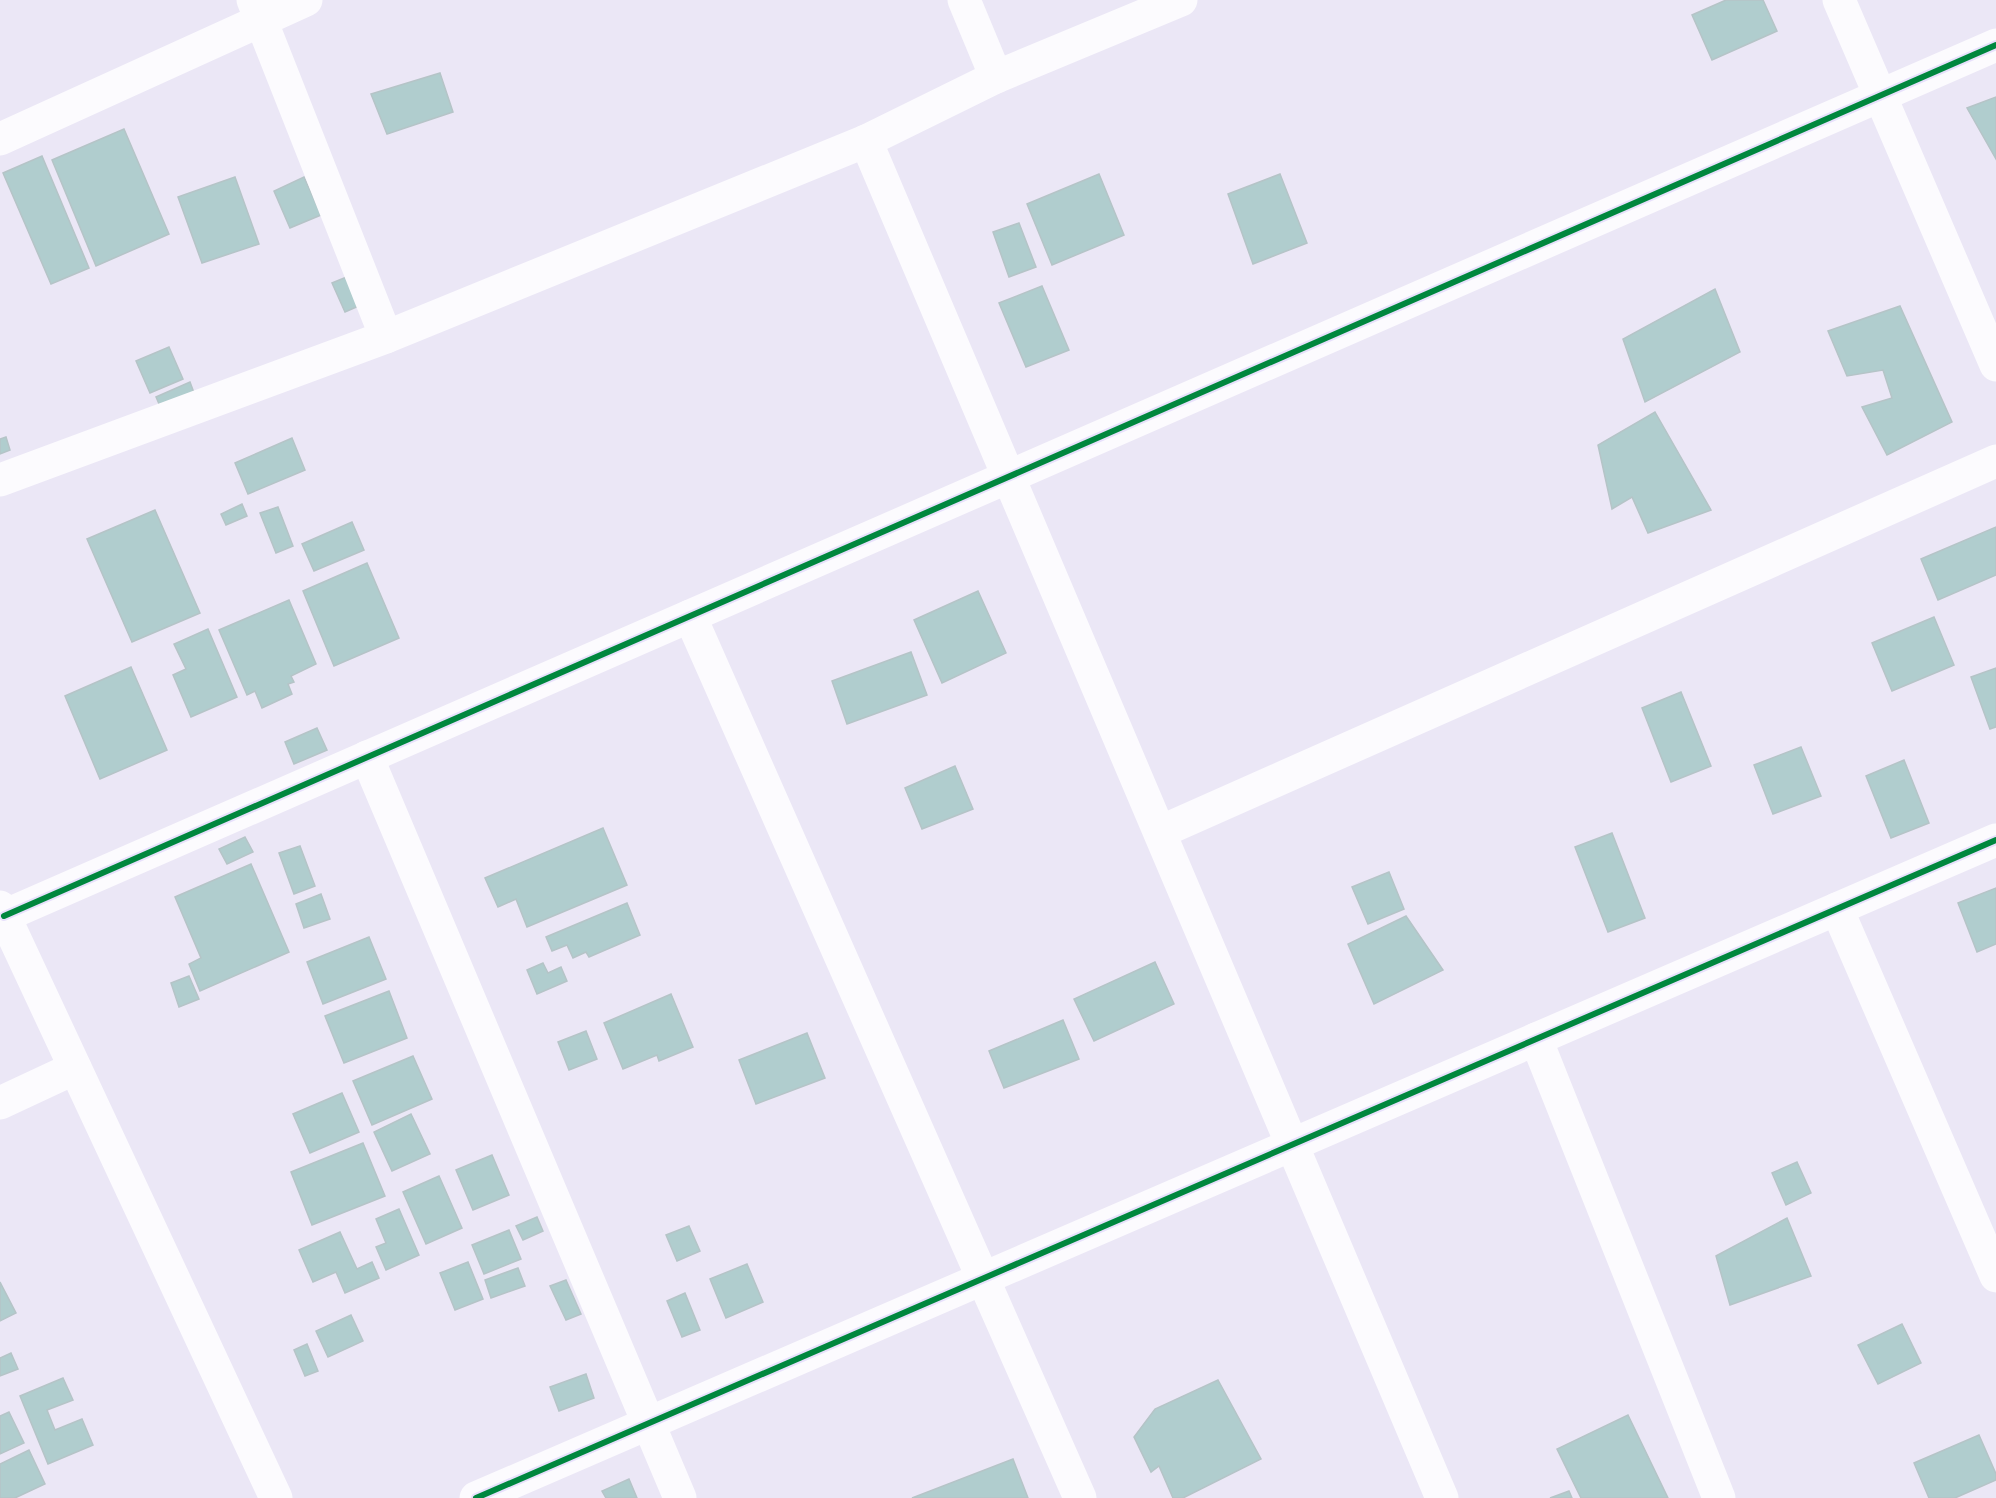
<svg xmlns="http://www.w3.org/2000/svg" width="1996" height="1498" font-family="'Times New Roman',serif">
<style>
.building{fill:#b0cdce;stroke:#b5c4c7;stroke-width:1.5}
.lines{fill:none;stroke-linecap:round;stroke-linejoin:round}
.minor{stroke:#fcfbfe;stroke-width:33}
.cycleway-casing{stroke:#e8e1fc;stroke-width:10}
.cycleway{stroke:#00873e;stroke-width:6}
</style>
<rect width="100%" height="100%" fill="#ebe7f6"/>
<g class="building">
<polygon points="1726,0 1763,0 1777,31 1712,60 1692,15"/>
<polygon points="440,73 453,112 387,134 371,94"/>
<polygon points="1996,97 1996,159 1967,108"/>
<polygon points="124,129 169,234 96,266 52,160"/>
<polygon points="42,156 89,268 51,284 3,173"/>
<polygon points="1099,174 1124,235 1052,265 1027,204"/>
<polygon points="1280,174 1307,243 1253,264 1228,194"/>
<polygon points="235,177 259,244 202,263 178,197"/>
<polygon points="304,177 321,215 290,228 274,191"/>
<polygon points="1019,223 1036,267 1009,277 993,232"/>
<polygon points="349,276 361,305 345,312 332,283"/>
<polygon points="1042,286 1069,350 1026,367 999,303"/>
<polygon points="1715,289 1740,352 1645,402 1623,339"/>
<polygon points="1900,306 1952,422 1887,455 1862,407 1892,398 1883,370 1847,376 1828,331"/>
<polygon points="169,347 183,379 150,393 136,361"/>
<polygon points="190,382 196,398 163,413 156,397"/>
<polygon points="1655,412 1711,510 1648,533 1632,497 1612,509 1598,445"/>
<polygon points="6,437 10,450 0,454 0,439"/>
<polygon points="292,438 305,470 248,494 235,463"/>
<polygon points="242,504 247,516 226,525 221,514"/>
<polygon points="278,507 293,546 276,553 260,513"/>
<polygon points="155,510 200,613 132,642 87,539"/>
<polygon points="352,522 364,550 314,571 302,544"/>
<polygon points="1996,527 1996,575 1938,600 1921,559"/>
<polygon points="367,563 399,638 334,666 303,591"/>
<polygon points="978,591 1006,653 942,683 914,620"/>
<polygon points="289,600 316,664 291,676 294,682 288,684 292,694 262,708 255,691 247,695 219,630"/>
<polygon points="1934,617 1954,665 1892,691 1872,643"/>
<polygon points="208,629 237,697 191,717 173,675 186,669 174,644"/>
<polygon points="911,652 927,695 847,724 832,681"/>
<polygon points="131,667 167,750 100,779 65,696"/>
<polygon points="1996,668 1996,727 1990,729 1971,677"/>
<polygon points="1681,692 1711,766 1671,782 1642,708"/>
<polygon points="317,728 327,750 294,764 285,742"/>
<polygon points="1801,747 1821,796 1773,814 1754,765"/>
<polygon points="1904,760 1929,823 1891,838 1866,776"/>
<polygon points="955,766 973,809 922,829 905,788"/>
<polygon points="603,828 627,885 527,927 516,899 498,907 485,878"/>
<polygon points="1612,833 1645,918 1608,932 1575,847"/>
<polygon points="245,837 253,852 227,864 219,849"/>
<polygon points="300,846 315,886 294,894 279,853"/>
<polygon points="251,864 289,952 200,991 189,964 201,958 175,897"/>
<polygon points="1389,872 1404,909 1368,924 1352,887"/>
<polygon points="1996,888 1996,944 1977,952 1958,903"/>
<polygon points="321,894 330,919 304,928 296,904"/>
<polygon points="627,903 640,935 589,957 586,952 573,958 567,945 552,951 546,937"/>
<polygon points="1406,916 1443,970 1374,1004 1348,944"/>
<polygon points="369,937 386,979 323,1004 307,962"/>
<polygon points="1155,962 1174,1004 1094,1041 1074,999"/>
<polygon points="543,963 548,973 561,967 567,981 537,994 527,970"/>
<polygon points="189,976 199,999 179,1007 171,983"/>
<polygon points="389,991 407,1038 344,1063 325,1016"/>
<polygon points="671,994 693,1047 659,1061 657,1055 623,1069 604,1023"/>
<polygon points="1063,1020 1079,1059 1004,1088 989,1051"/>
<polygon points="586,1031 597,1059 569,1070 558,1042"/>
<polygon points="807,1033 825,1078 756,1104 739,1060"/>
<polygon points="413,1056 432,1099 372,1125 353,1081"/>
<polygon points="342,1093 359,1132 310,1153 293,1114"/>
<polygon points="411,1114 430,1154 392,1171 374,1132"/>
<polygon points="363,1143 385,1196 312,1225 291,1172"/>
<polygon points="492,1155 509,1195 473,1210 456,1170"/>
<polygon points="1797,1162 1811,1193 1786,1205 1772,1173"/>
<polygon points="439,1176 462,1228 426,1244 403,1192"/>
<polygon points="399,1209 419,1255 386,1270 376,1247 386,1243 376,1219"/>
<polygon points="537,1217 543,1231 523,1240 516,1226"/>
<polygon points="1787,1218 1811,1276 1730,1305 1716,1256"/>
<polygon points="689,1226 700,1251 677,1261 666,1235"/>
<polygon points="509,1230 521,1259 484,1274 472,1245"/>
<polygon points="340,1232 357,1269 372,1262 379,1278 345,1293 336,1272 313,1282 299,1250"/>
<polygon points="468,1262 483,1299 455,1310 440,1273"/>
<polygon points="747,1264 763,1302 726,1318 710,1279"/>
<polygon points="518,1268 525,1286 491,1298 485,1280"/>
<polygon points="566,1280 581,1314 566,1320 550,1286"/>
<polygon points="0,1282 16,1313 0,1321"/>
<polygon points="685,1293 700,1330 682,1337 667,1301"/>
<polygon points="351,1315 363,1341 328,1357 316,1331"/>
<polygon points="1902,1324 1921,1363 1878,1384 1858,1345"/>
<polygon points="307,1344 318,1371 305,1376 294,1350"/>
<polygon points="11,1353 18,1369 0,1376 0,1358"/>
<polygon points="586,1374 594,1398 559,1411 550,1387"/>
<polygon points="63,1378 73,1400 47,1410 55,1430 82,1419 93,1445 48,1464 20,1396"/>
<polygon points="1218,1380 1261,1459 1183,1498 1173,1498 1159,1466 1151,1472 1134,1437 1155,1409"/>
<polygon points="9,1412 24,1443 0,1454 0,1416"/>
<polygon points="1628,1415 1668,1498 1581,1498 1557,1449"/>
<polygon points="1979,1435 1996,1474 1996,1480 1955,1498 1929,1498 1914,1463"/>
<polygon points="29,1450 45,1484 15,1498 0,1498 0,1464"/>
<polygon points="1013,1459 1028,1498 912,1498"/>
<polygon points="629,1479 637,1498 606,1498 602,1491"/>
<polygon points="1569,1491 1572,1498 1550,1498"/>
</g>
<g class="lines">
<g class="minor">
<polyline points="253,0 386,337"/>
<polyline points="964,0 996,77"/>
<polyline points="1839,0 1996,365"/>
<polyline points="0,139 306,0"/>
<polyline points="866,141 1442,1498"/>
<polyline points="0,480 386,337 866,141 996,77 1181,0"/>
<polyline points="690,616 1080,1498"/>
<polyline points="367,757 680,1498"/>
<polyline points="1160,832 1996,461"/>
<polyline points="0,907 276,1498"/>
<polyline points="1837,909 1996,1276"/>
<polyline points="4,916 1996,45"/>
<polyline points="1536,1039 1719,1498"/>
<polyline points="0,1103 75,1068"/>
<polyline points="476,1498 1996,840"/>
</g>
<defs>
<g id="cycleway">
<polyline points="4,916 1996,45"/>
<polyline points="476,1498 1996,840"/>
</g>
</defs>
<use href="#cycleway" class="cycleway-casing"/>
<use href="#cycleway" class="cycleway"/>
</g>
</svg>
